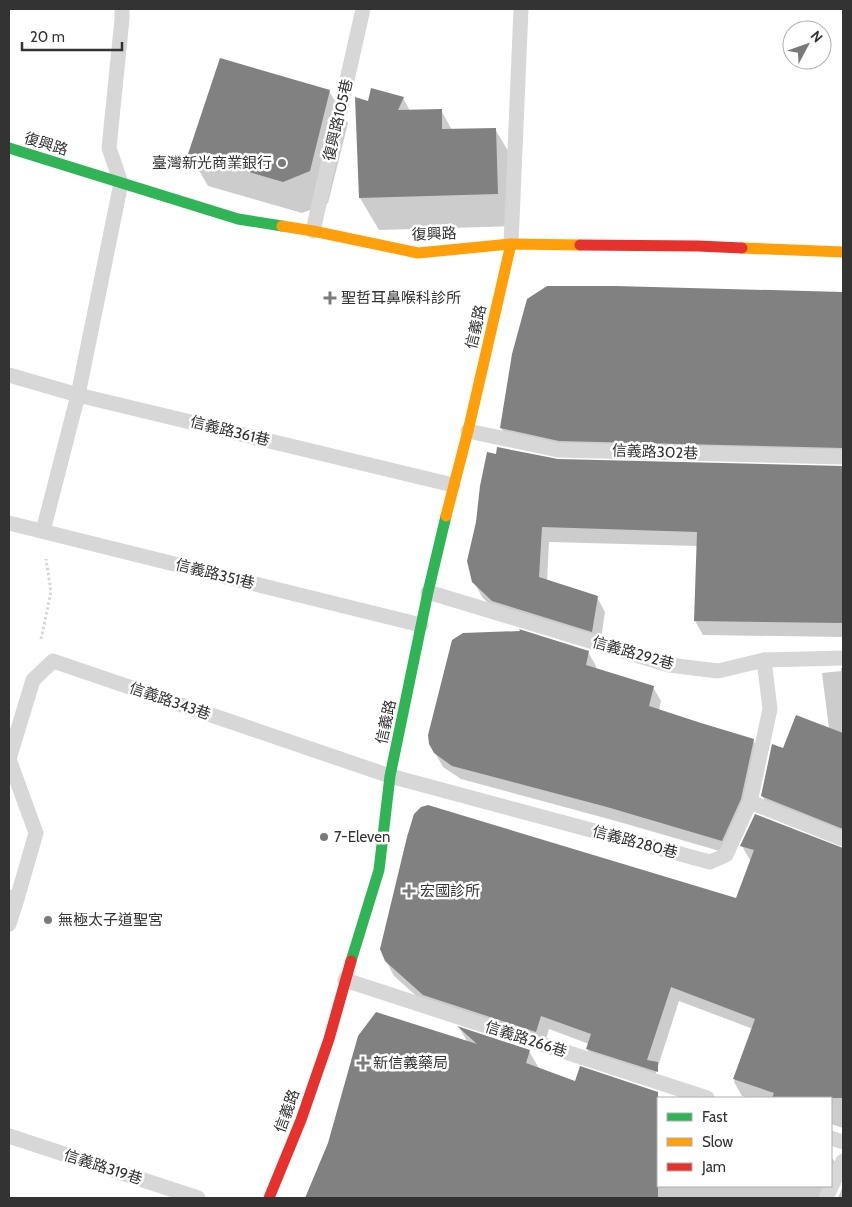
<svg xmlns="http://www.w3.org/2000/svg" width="852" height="1207" font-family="Cabin,'Noto Sans TC',sans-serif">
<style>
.shadow{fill:#0003}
.building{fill:#818181}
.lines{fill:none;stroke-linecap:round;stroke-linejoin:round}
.path{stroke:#d6d6d6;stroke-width:3;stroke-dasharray:2.5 2.5;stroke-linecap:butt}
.lane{stroke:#d7d7d7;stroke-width:15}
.fast{stroke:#30b455;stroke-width:11}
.slow{stroke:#ff9f0a;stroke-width:11}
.jam{stroke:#e5322d;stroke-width:11}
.poi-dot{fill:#7a7a7a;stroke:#fff;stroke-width:2}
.labels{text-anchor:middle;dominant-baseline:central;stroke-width:5;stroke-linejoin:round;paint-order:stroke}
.street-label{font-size:15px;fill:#333;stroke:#fff}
.poi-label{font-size:15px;fill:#333;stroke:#fff;text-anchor:start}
</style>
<rect width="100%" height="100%" fill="#fff"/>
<g class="shadow">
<polygon points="329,91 348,123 328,203 302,213 208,186 189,153"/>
<polygon points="403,98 410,111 441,110 452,130 495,129 514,161 516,226 379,230 360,198 369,103"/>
<polygon points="700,289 843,293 843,461 510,442 501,428"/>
<polygon points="558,461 843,468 843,651 842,648 842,637 703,635 695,621 698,546 549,542 547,581 597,597 605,612 600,646 501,616 482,597 474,582"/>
<polygon points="588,652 596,666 596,669 653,687 661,701 659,710 753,740 761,754 730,854 616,821 461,779 443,767 430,744"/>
<polygon points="841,668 843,668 843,839 771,811 762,796 784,749 829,729 822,673 841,671"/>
<polygon points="742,846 843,849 843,1128 831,1124 831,1098 749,1098 742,1096 734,1082 753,1029 679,1001 653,1082 596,1063 587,1049 589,1044 549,1029 544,1046 432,1010 394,976 386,961 737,899 751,861 750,860"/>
<polygon points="460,1029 529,1051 540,1070 575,1083 645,1099 658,1104 658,1186 831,1186 831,1158 833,1159 843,1177 834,1198 307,1198 329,1143 468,1043"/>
<polygon points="843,1186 843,1198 838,1198"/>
</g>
<g class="building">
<polygon points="220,58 330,90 310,171 283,182 188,154"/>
<polygon points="371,88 404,97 398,110 442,109 442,129 496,128 498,194 359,198 355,97 368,101"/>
<polygon points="547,286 615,286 843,292 843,448 559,441 500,428 512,354 527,299"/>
<polygon points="497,447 558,459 843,466 843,623 694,621 697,532 542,527 539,577 598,596 592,632 492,601 472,582 467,561 476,522 480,486 487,452 496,454"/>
<polygon points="519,629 589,651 586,665 654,686 649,706 701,723 754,739 741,799 722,841 607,807 452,766 434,753 429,744 428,735 452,640 463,633 520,631"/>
<polygon points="796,715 843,733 843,829 761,796 772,744 783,748"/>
<polygon points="428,805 736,898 754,850 740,846 755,814 843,848 843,1098 772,1098 774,1093 733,1079 755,1019 671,987 647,1060 658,1062 658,1072 586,1049 591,1034 541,1016 536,1032 423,995 385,961 380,949 407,837 414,814 421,807"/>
<polygon points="376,1012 477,1044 457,1026 530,1050 526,1063 575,1081 580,1066 658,1092 658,1198 305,1198 328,1143 358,1036"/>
</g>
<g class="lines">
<polyline class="path" points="41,639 51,592 46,559"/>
<g class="lane">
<polyline points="313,231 363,9"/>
<polyline points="511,244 521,9"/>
<polyline points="9,375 78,395 453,485"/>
<polyline points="468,431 558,450 843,457"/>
<polyline points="9,523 421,625"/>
<polyline points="43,531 78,395 121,183 109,148 122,19 122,9"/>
<polyline points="428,592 669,665 718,671 764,660 843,658"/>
<polyline points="750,802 843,839"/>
<polyline points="9,897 17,899 9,924"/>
<polyline points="17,899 36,833 9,759 33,680 53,661 390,776 710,862 726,855 750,802 770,709 764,660"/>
<polyline points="345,980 707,1098"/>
<polyline points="9,1136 198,1198"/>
<polyline points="831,1138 843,1142"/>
<polyline points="826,1198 843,1161"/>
</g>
<g class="fast">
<polyline points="9,148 238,219 282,226"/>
<polyline points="351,961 379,870 390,776 428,592 446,516"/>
</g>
<g class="slow">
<polyline points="282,226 313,231 418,253 511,244 580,245"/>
<polyline points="742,248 843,252"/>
<polyline points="446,516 468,431 511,244"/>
</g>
<g class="jam">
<polyline points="580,245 698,246 742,248"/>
<polyline points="269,1198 301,1120 329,1039 351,961"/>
</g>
</g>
<g class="poi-dot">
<circle cx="282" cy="163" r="5"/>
<path d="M327.5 290.5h5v5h5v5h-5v5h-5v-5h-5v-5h5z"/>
<circle cx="324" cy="837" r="5"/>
<path d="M406.5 883.5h5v5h5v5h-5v5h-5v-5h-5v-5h5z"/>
<circle cx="48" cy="920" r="5"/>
<path d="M360.5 1055.5h5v5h5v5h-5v5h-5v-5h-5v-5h5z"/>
</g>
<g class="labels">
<g class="street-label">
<text transform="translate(338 120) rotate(-77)">復興路105巷</text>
<text transform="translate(46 144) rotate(17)">復興路</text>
<text transform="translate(434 234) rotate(-2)">復興路</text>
<text transform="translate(476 327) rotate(-77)">信義路</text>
<text transform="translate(230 431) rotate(14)">信義路361巷</text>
<text transform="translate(655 452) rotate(2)">信義路302巷</text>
<text transform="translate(215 574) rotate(14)">信義路351巷</text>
<text transform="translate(633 653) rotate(16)">信義路292巷</text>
<text transform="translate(170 701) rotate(19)">信義路343巷</text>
<text transform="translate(386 722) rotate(-78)">信義路</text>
<text transform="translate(635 842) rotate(15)">信義路280巷</text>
<text transform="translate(526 1039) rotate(18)">信義路266巷</text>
<text transform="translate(287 1111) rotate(-70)">信義路</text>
<text transform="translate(103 1167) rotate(18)">信義路319巷</text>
</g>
<g class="poi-label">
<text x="272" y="163" text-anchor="end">臺灣新光商業銀行</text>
<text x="341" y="298">聖哲耳鼻喉科診所</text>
<text x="334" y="837">7-Eleven</text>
<text x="420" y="891">宏國診所</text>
<text x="58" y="920">無極太子道聖宮</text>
<text x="373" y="1063">新信義藥局</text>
</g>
</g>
<rect width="852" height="1207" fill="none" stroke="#333333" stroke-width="20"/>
<rect x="657" y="1097" width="175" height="90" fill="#ffffff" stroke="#adadad"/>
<rect x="667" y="1113" width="25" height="8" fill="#30b455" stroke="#adadad"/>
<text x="702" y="1122" font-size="15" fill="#333333">Fast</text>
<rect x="667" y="1138" width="25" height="8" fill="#ff9f0a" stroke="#adadad"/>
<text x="702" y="1147" font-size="15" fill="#333333">Slow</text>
<rect x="667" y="1163" width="25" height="8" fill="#e5322d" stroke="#adadad"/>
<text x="702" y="1172" font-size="15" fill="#333333">Jam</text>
<g transform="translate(807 45) rotate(49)"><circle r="24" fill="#ffffff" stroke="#adadad"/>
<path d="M0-4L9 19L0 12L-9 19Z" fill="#7a7a7a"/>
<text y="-8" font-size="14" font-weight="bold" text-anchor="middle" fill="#333333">N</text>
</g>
<path d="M22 42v8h100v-8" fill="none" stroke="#333333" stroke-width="2.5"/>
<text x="30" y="42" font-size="15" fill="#333333" stroke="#ffffff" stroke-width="4" paint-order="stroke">20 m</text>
</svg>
